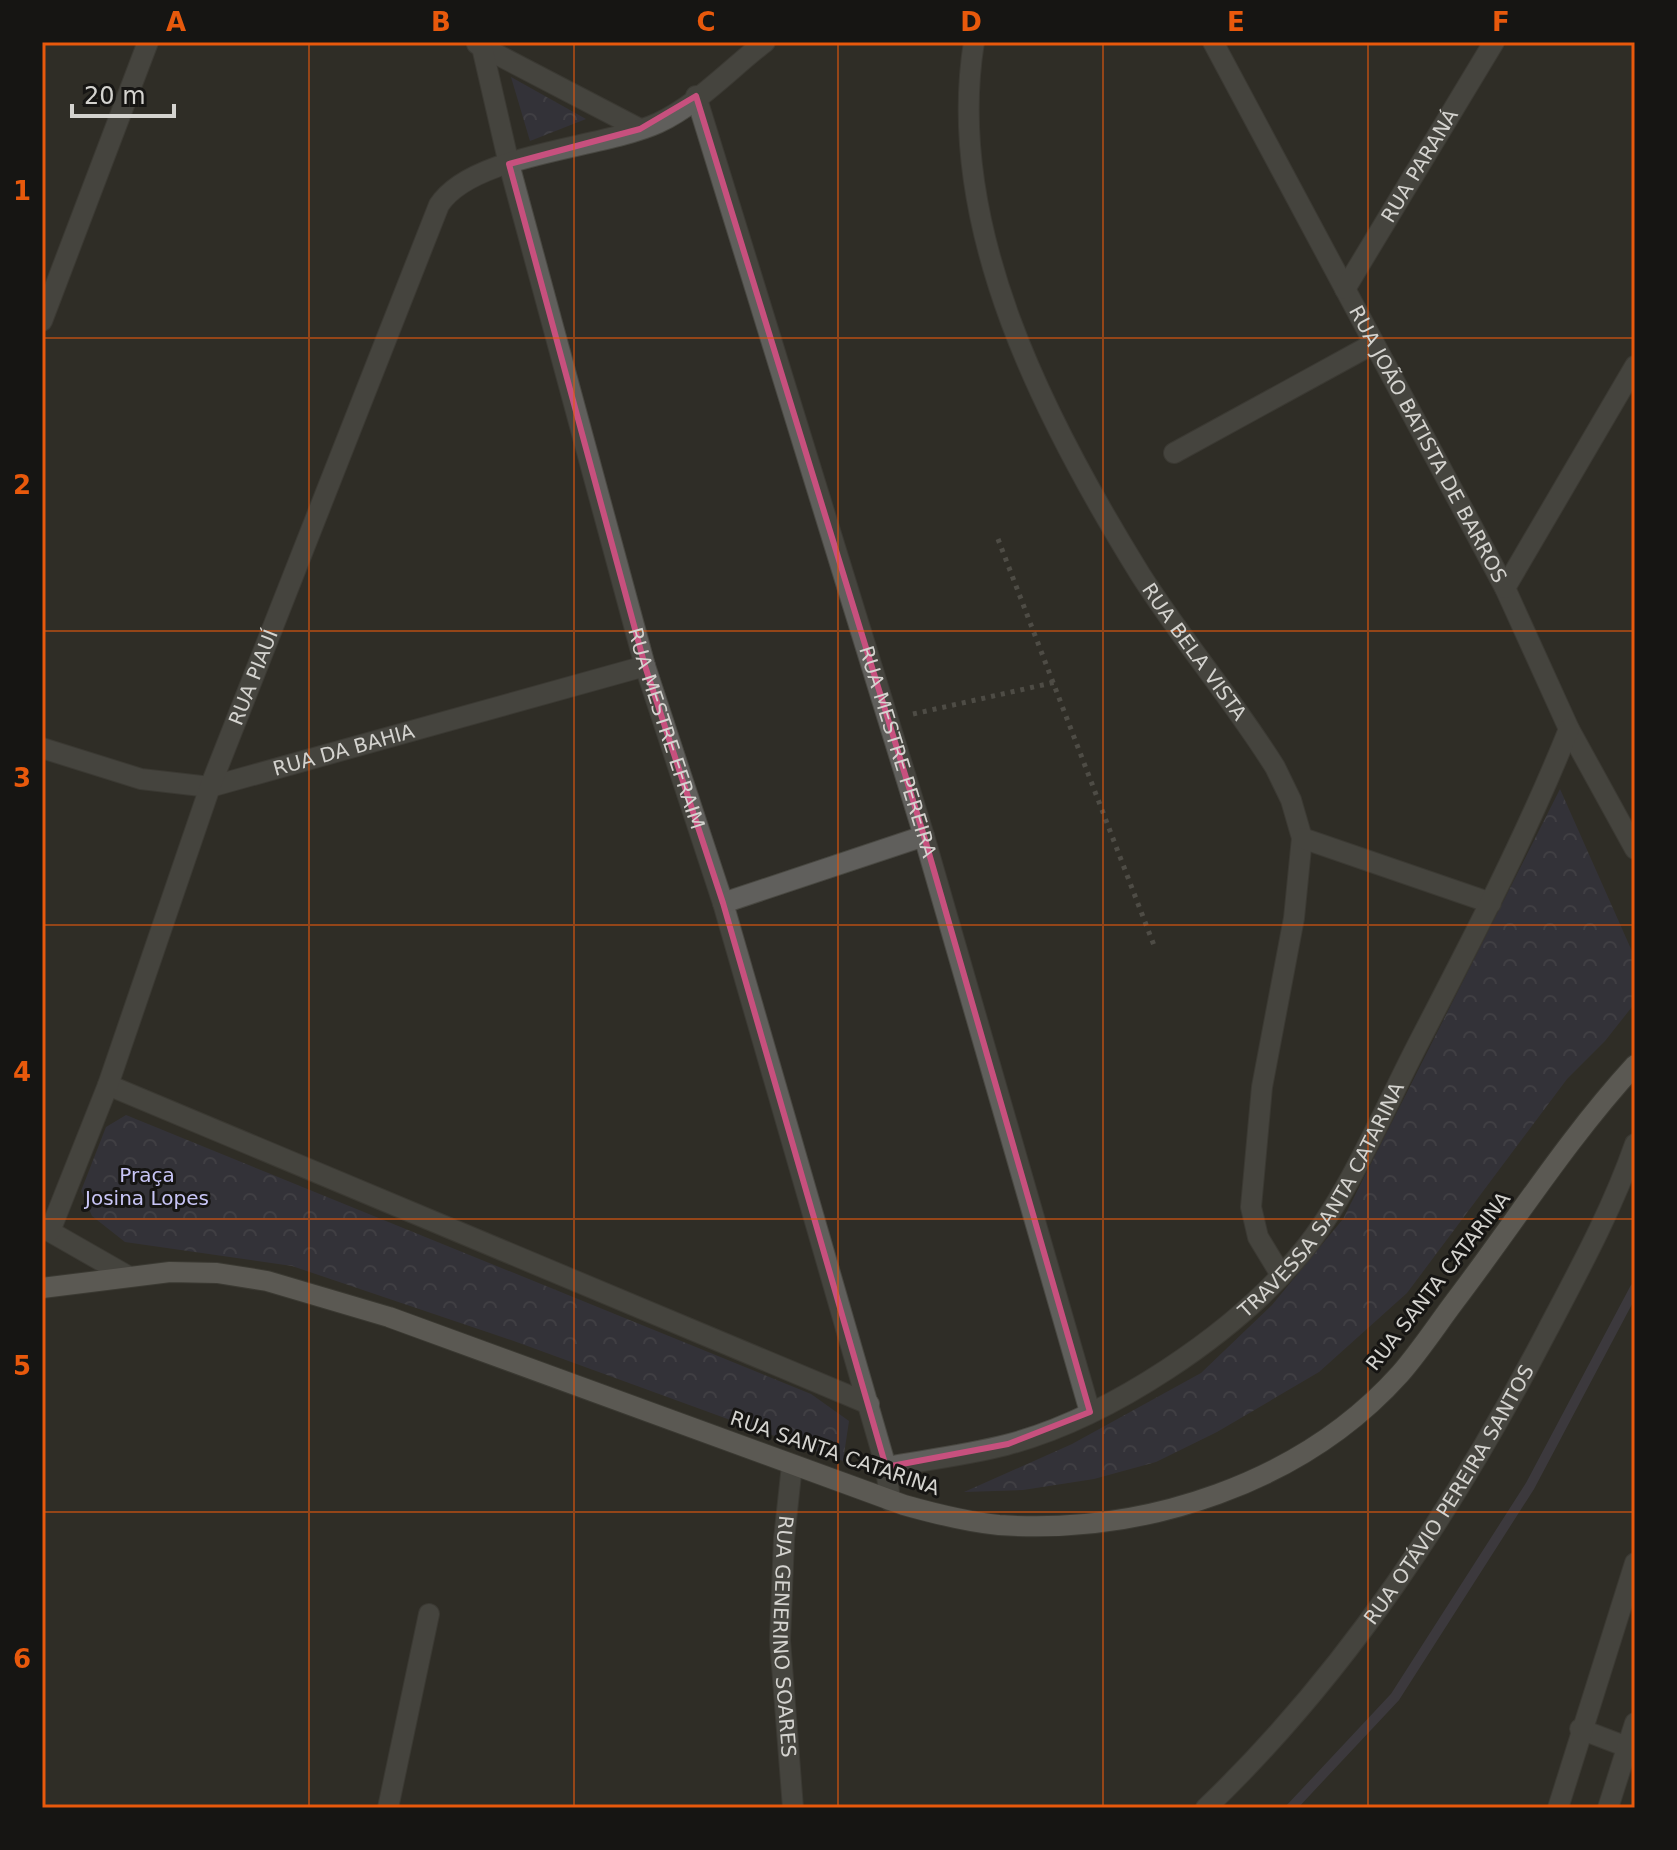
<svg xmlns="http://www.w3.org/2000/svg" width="1677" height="1850" font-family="'DejaVu Sans',sans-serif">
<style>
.park{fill:url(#park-crowns)}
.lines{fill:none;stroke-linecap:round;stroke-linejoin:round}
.stream{stroke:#4c485a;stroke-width:10}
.minor-casing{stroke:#494842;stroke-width:22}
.major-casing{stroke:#494842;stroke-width:22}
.path{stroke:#73716c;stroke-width:5;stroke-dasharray:4 6;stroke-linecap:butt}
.minor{stroke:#605f5c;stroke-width:20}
.major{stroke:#918f89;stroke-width:20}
.marked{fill:none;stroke:#c7507e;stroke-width:6;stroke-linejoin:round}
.grid{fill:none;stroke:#e8590c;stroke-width:2;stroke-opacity:0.55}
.labels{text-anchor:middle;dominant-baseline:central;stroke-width:6;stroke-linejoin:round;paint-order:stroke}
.street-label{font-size:20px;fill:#d4d3cf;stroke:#161513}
.park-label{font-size:20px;fill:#c8c5f6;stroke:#161513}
.neatline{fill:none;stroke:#e8590c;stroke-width:3}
.grid-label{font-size:26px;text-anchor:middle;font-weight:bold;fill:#e8590c}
</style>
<defs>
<pattern id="park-crowns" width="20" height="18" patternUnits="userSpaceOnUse" patternTransform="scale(2)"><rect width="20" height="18" fill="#39384f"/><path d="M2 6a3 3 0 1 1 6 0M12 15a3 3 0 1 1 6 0" fill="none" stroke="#555467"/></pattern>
</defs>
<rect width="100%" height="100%" fill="#2f2d27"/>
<g class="park">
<polygon points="511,77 586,119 530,141"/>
<polygon points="1560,789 1635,958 1635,1003 1605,1041 1567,1079 1407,1293 1319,1372 1217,1432 1156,1462 1094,1479 1023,1490 964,1492 1072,1444 1201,1373 1272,1305 1343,1219"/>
<polygon points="126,1115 811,1394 849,1421 843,1461 511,1340 292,1266 125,1242 92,1216 81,1191 106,1127"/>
</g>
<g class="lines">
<polyline class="stream" points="1291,1808 1395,1697 1530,1486 1635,1288"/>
<defs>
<g id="minor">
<path id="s1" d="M974,42C944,227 1046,422 1140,574C1182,640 1233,700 1275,767L1291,800L1302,838L1294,918L1262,1087L1251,1207L1258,1237L1281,1275"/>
<path id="s2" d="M1213,42L1505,588L1569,729L1635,849"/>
<polyline points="477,44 640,129"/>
<path id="s3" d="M482,47L509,164L645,666L723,903L886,1467L890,1501"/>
<path id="s4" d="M696,96L924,836L1090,1412"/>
<path id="s5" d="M1345,289L1494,42"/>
<polyline points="42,321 148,42"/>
<polyline points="1174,453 1373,344"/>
<polyline points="1505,588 1635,366"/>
<path id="s6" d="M42,748L141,779L210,787L645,666"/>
<polyline points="1302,838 1491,903"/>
<polyline points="723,903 924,836"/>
<polyline points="108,1085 869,1404"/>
<polyline points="42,1227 126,1275"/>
<path id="s7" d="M50,1231L108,1085L210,787L439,205C473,153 601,149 658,123C697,105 731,68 765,42"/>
<path id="s8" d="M792,1465L784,1539L780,1640L793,1808"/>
<path id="s9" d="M886,1467C926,1460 967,1455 1006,1445C1109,1418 1235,1334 1302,1252C1349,1195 1385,1107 1420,1040C1473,938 1526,836 1569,729"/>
<polyline points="1580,1729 1635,1750"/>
<polyline points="388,1808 429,1614"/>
<path id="s10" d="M1206,1808C1348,1672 1457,1504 1547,1331C1579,1270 1612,1210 1635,1144"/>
<polyline points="1558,1808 1635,1563"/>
<polyline points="1608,1808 1635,1723"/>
</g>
<path id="major" d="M42,1288L170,1272L217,1273L267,1281L389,1317L904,1505C936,1514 967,1522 999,1525C1145,1535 1302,1483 1400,1374C1420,1351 1437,1325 1455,1301C1515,1222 1568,1138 1635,1065"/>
</defs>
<use href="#minor" class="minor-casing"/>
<use href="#major" class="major-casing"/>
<g class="path">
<polyline points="998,539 1155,948"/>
<polyline points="913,714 1056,682"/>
</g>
<use href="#minor" class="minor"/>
<use href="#major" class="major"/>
</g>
<path d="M0 0H1677V1850H0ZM696,96L924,836L1090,1412L1008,1444L886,1467L723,903L645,666L509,164L640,129Z" fill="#2f2d27" fill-opacity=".55" fill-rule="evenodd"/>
<path class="marked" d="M696,96L924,836L1090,1412L1008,1444L886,1467L723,903L645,666L509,164L640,129Z"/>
<path class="grid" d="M309,42V1808M574,42V1808M838,42V1808M1103,42V1808M1368,42V1808M42,338H1635M42,631H1635M42,925H1635M42,1219H1635M42,1512H1635"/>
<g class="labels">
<g class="street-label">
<text stroke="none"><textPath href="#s5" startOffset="144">RUA PARANÁ</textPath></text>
<text stroke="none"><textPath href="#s2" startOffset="456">RUA JOÃO BATISTA DE BARROS</textPath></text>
<text stroke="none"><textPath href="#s1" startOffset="664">RUA BELA VISTA</textPath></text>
<text stroke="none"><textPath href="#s7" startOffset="590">RUA PIAUÍ</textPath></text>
<text stroke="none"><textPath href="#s3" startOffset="706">RUA MESTRE EFRAIM</textPath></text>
<text stroke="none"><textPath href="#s6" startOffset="312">RUA DA BAHIA</textPath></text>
<text stroke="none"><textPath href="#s4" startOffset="686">RUA MESTRE PEREIRA</textPath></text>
<text stroke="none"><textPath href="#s9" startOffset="534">TRAVESSA SANTA CATARINA</textPath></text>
<text transform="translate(1438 1281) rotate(-52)">RUA SANTA CATARINA</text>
<text transform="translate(835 1453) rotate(19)">RUA SANTA CATARINA</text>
<text stroke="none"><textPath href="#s10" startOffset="398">RUA OTÁVIO PEREIRA SANTOS</textPath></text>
<text stroke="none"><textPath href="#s8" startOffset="172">RUA GENERINO SOARES</textPath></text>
</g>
<g class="park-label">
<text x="147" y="1175">Praça<tspan x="147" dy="23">Josina Lopes</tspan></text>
</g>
</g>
<rect width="1677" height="1850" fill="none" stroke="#161513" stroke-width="88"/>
<path d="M72 104v12h102v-12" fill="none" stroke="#d4d3cf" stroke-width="4"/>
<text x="84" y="104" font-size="24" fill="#d4d3cf" stroke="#161513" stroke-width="6" paint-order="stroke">20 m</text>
<rect x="44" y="44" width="1589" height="1762" class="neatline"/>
<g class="grid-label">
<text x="176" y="31">A</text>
<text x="441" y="31">B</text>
<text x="706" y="31">C</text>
<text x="971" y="31">D</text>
<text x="1236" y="31">E</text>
<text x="1501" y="31">F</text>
<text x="22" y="200">1</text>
<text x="22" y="494">2</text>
<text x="22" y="787">3</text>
<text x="22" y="1081">4</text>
<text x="22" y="1375">5</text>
<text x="22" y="1668">6</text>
</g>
</svg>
